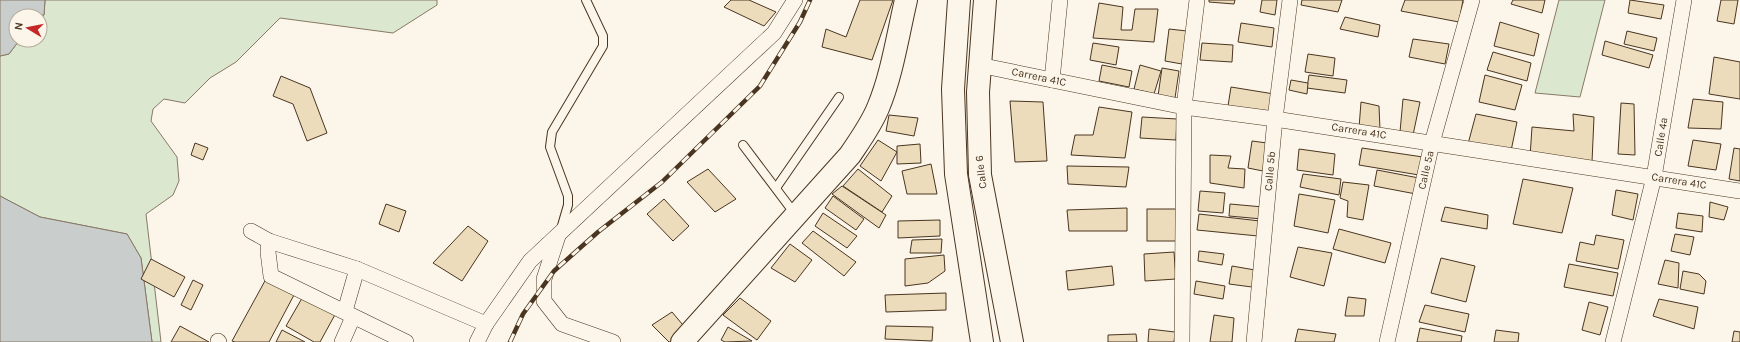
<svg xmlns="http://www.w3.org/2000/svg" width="1740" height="342" font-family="Karla,sans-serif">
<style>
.green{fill:#dce7d0;stroke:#887966}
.water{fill:#c9cecd;stroke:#887966}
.building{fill:#ecdcbc;stroke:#4a3520}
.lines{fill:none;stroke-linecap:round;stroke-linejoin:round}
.lane-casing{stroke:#4a3520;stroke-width:10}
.street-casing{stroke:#4a3520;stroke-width:16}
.secondary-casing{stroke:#4a3520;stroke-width:24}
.highway-casing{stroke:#4a3520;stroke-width:24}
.lane{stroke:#fbf6e9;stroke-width:8}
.street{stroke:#fbf6e9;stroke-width:15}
.secondary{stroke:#fbf6e9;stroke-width:22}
.highway{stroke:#fbf6e9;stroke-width:22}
.rail-casing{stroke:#4a3520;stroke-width:4.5}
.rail{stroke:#fbf6e9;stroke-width:3;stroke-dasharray:9;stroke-linecap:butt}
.labels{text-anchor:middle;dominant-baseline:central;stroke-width:3;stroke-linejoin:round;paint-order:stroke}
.street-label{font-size:11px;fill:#4a3520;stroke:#fbf6e9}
</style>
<rect width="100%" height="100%" fill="#fbf6e9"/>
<g class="green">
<polygon points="45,0 437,0 437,5 393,33 280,18 236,62 210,78 185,103 164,99 153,109 151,121 177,157 179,181 173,195 146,214 161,342 152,342 141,258 127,234 40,217 0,196 0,56 9,54 18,42 17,40 40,40 40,16 44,15"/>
<polygon points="1559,0 1605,0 1580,97 1535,93"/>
</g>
<g class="water">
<polygon points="0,0 45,0 44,15 16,16 14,31 18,42 9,54 0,56"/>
<polygon points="0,196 40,217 127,234 141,258 152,342 0,342"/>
</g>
<g class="building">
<polygon points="731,0 749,0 776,12 764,26 724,7"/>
<polygon points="860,0 893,0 872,60 822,47 826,29 846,37"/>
<polygon points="1209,0 1235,0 1234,4 1209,2"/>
<polygon points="1262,0 1277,0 1275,15 1260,12"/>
<polygon points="1302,0 1342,0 1338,12 1301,5"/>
<polygon points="1405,0 1463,0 1459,22 1401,11"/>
<polygon points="1513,0 1545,0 1542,13 1511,4"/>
<polygon points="1630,0 1664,5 1661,19 1628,13"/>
<polygon points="1721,0 1738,0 1734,24 1717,21"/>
<polygon points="1099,3 1123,7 1121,30 1132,30 1135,9 1158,9 1154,42 1093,38"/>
<polygon points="1345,17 1380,25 1378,37 1340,29"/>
<polygon points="1500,22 1539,34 1534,56 1494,46"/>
<polygon points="1241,23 1274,28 1272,47 1238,42"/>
<polygon points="1169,29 1187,31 1182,64 1165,61"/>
<polygon points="1627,31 1657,38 1654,51 1624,44"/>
<polygon points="1413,39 1449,44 1445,64 1409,57"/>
<polygon points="1605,41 1653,55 1649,68 1602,55"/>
<polygon points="1093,43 1119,47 1116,65 1090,60"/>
<polygon points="1202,43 1233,45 1232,62 1200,60"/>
<polygon points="1493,52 1531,63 1527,81 1487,70"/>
<polygon points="1308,54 1335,58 1333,76 1305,72"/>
<polygon points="1714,57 1740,62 1740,99 1709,94"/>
<polygon points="1102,65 1132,71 1129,87 1099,81"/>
<polygon points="1140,65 1161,71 1154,94 1134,89"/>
<polygon points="1162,68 1179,71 1175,98 1158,96"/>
<polygon points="1309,75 1347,80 1345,93 1307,88"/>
<polygon points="1485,75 1522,85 1515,110 1479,102"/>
<polygon points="281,76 310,88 327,133 307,141 293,104 273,96"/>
<polygon points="1291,80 1308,83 1307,94 1289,90"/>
<polygon points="1231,87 1274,94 1270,115 1228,106"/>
<polygon points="1403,99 1420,102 1413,135 1400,132"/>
<polygon points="1693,99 1723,102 1721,129 1688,128"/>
<polygon points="1010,101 1043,102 1047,161 1015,162"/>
<polygon points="1361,102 1379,106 1380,130 1359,128"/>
<polygon points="1621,103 1634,104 1635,155 1618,154"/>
<polygon points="1099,107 1132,112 1125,158 1071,155 1075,135 1093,135"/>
<polygon points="1476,114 1517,122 1511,151 1468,144"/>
<polygon points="1573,114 1594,117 1592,162 1530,157 1532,127 1574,131"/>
<polygon points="889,115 918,118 914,136 886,131"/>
<polygon points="1142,117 1177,119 1176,140 1140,138"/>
<polygon points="878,140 897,152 881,181 860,166"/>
<polygon points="1693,140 1721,144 1716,170 1688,166"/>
<polygon points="1252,141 1267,143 1263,171 1248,168"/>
<polygon points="195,143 208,148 203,160 191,155"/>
<polygon points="920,144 921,163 897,164 897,146"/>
<polygon points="1362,148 1423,157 1419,175 1359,165"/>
<polygon points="1734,148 1740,149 1740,181 1729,179"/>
<polygon points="1299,149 1335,154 1333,175 1297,170"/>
<polygon points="1210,155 1231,156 1228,168 1245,169 1244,188 1210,183"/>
<polygon points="931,164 937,194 907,194 902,171"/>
<polygon points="1067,166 1129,167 1126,187 1068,184"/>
<polygon points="708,169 736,199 715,212 687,182"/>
<polygon points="858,169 892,196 882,212 843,186"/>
<polygon points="1377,170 1419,178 1416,194 1374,186"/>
<polygon points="1303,174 1341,179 1339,195 1300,187"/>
<polygon points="1523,179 1573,188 1562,233 1513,224"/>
<polygon points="1343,182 1369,185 1363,220 1347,217 1348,201 1340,198"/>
<polygon points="842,186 886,215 879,228 832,194"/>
<polygon points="1616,190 1638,194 1633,220 1612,215"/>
<polygon points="1200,191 1225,193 1223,213 1198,211"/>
<polygon points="1299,194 1335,200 1328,233 1294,226"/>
<polygon points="833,196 864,219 856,230 825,208"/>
<polygon points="664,199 689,226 673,241 647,214"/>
<polygon points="1710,202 1728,207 1724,220 1709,217"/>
<polygon points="386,204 406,211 399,232 379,224"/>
<polygon points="1230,204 1263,207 1262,219 1229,216"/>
<polygon points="1445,207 1488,215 1487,229 1441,221"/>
<polygon points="1127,208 1127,231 1069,231 1067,210"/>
<rect x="1147" y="209" width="33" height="32"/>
<polygon points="823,213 857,236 847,248 815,226"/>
<polygon points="1678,213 1703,216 1702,232 1676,228"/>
<polygon points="1199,214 1260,221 1258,236 1197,230"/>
<polygon points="940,220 940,236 898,238 898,221"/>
<polygon points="468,226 488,241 462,281 433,263"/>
<polygon points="1339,229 1391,243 1385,263 1333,249"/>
<polygon points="813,231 856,262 844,276 802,243"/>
<polygon points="1675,234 1694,237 1690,255 1671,251"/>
<polygon points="1596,235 1624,240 1618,269 1576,261 1580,242 1594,245"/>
<polygon points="942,239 941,253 910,253 912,240"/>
<polygon points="790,244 812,260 795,282 771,268"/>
<polygon points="1298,247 1332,253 1324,286 1290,277"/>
<polygon points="1199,251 1224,254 1222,265 1198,261"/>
<polygon points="1174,252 1176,279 1145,281 1144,254"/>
<polygon points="944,255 945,271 928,283 905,286 905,259"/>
<polygon points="1441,258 1475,266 1466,302 1431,293"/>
<polygon points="151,259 185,277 174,297 141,279"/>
<polygon points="1665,260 1679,263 1678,288 1658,284"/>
<polygon points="1569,264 1618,273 1613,296 1564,287"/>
<polygon points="1112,266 1114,285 1068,290 1066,271"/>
<polygon points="1232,266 1255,270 1252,287 1229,284"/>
<polygon points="1683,271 1699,274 1706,281 1704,294 1680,289"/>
<polygon points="266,279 294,295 269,342 235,342 232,341"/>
<polygon points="193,280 203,285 191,310 181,305"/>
<polygon points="1196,281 1225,286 1223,299 1194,294"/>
<polygon points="305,293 337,311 320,342 314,342 286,326"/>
<polygon points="946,293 946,310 886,312 885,295"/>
<polygon points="1348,297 1366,299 1364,316 1345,316"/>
<polygon points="740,298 771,321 757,340 723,315"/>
<polygon points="1659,299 1698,307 1694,329 1653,316"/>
<polygon points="1589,302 1608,307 1600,335 1582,330"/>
<polygon points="1425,305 1469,314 1465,332 1419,322"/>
<polygon points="672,312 688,331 674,342 669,342 652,325"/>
<polygon points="1214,315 1234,318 1232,342 1210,342"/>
<polygon points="180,326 209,342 171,342"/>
<polygon points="886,326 933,327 932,341 885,339"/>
<polygon points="728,327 752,341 725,342 721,340"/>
<polygon points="1420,328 1462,336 1461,342 1417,342"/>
<polygon points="1149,329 1175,332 1174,342 1148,342"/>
<polygon points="1298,329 1336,334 1334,342 1295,342"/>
<polygon points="282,330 305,342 276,342"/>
<polygon points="1496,330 1519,333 1518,342 1494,342"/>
<polygon points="1734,331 1740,332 1740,342 1732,342"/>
<polygon points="1136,334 1137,342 1108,342 1108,335"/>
</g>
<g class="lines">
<defs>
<g id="lane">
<polyline points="743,145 795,214"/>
<polyline points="776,188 839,97"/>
<polyline points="561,229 568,205 568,196 550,147 552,132 603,46 603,36 586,0"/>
</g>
<g id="street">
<polyline points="979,65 1184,107 1275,119 1740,191"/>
<polyline points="1052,80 1060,0"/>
<polyline points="251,231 269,241 357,269 486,324"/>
<polyline points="558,236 544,279 544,301 562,324 613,342"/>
<polyline points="269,241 268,252 271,276 406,342"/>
<polyline points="345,311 357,269"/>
<polyline points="218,341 219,342"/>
<polyline points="342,342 353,317"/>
<polyline points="477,342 486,324 530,261 774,33 795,0"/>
<polyline points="1182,342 1184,107 1197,0"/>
<polyline points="1254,342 1275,119 1290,0"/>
<polyline points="1387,342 1432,143 1472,0"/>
<polyline points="1613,342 1654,177 1684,0"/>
</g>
<path id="secondary" d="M682,342L850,155C860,140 871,125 878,108C892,75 898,34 906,0"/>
<g id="highway">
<polyline points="959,0 953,89 956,174 982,342"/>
<polyline points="985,0 978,92 980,175 1012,342"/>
</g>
</defs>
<use href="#lane" class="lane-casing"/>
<use href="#street" class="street-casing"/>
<use href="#secondary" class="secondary-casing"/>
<use href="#highway" class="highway-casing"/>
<use href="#lane" class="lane"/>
<use href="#street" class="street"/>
<use href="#secondary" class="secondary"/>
<use href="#highway" class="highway"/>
<defs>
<polyline id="rail" points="510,342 523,314 554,271 598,232 662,182 760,86 800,22 810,0"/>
</defs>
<use href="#rail" class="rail-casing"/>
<use href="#rail" class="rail"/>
</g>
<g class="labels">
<g class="street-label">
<text transform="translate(1039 77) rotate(12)">Carrera 41C</text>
<text transform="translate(1359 131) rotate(9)">Carrera 41C</text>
<text transform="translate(1661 137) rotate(-81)">Calle 4a</text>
<text transform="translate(1426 170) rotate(-77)">Calle 5a</text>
<text transform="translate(1270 171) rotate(-85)">Calle 5b</text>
<text transform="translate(981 172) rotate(-97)">Calle 6</text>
<text transform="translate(1679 181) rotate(9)">Carrera 41C</text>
</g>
</g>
<g transform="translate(28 28) rotate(280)"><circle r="19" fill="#fbf6e9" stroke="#b4a999"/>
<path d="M0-3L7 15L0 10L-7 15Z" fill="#c62828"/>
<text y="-6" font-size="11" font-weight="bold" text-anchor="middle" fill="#4a3520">N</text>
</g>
</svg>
